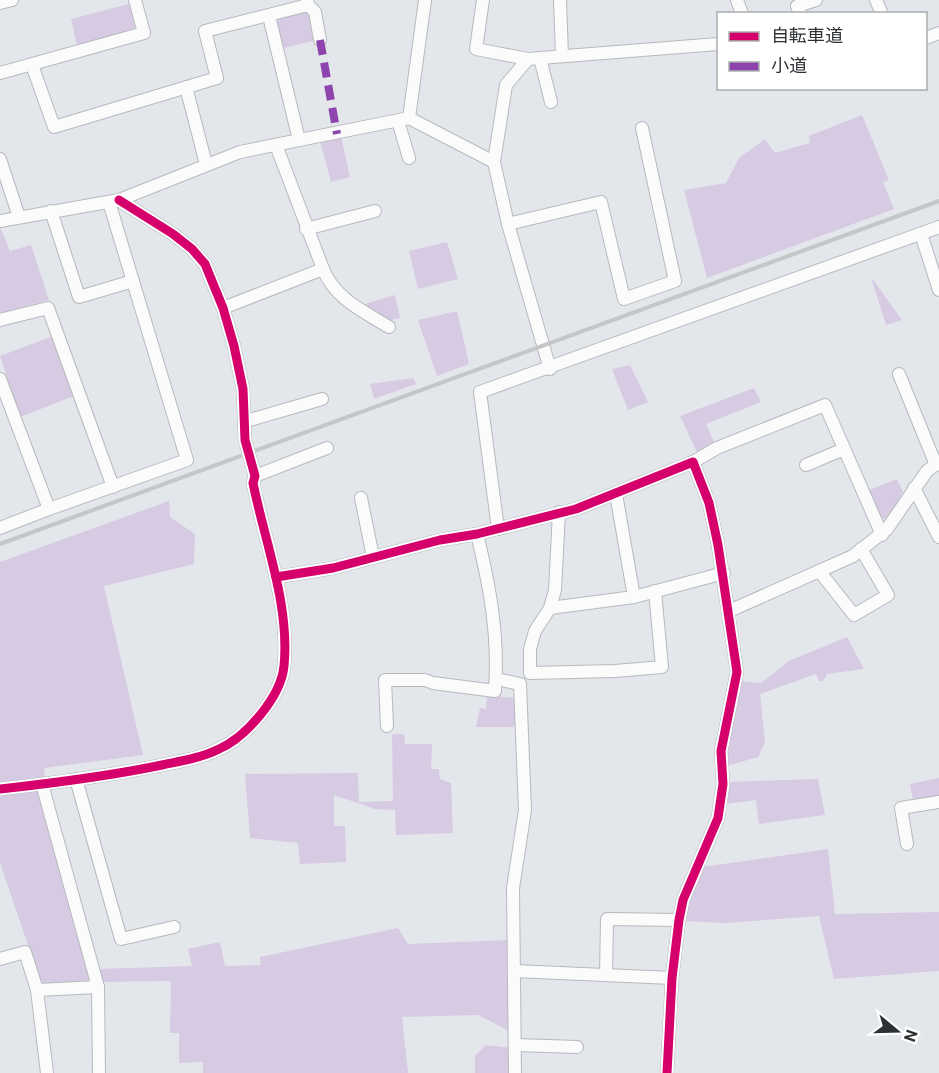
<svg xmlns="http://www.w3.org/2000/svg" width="939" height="1073" font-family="Roboto,'Noto Sans JP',sans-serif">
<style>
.green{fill:#d7cae3}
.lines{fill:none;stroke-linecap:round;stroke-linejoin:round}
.minor-casing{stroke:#b6b9bd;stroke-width:14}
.minor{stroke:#fbfbfc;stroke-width:12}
.rail{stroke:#c4c6c7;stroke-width:4}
.quiet{stroke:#8e44ad;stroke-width:8;stroke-dasharray:15 8;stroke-linecap:butt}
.cycleway-casing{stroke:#fff;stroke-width:13}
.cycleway{stroke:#d6006c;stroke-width:9}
</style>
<rect width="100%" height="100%" fill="#e3e7ec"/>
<g class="green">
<polygon points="129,4 135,26 132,31 77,45 71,19"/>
<polygon points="306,12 311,15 318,40 283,48 277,23 280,18"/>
<polygon points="862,115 889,180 883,182 894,209 707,278 684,190 726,183 739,158 765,139 775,153 810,143 809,136"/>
<polygon points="341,137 350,177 331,182 320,141"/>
<polygon points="0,227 10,251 31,245 49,300 0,313"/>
<polygon points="447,242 458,279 418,289 409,251"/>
<polygon points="871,277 902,320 886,325"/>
<polygon points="395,295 400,318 387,321 361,305"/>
<polygon points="457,311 469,364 437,376 418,320"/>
<polygon points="53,336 74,396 20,417 0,356"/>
<polygon points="630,365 648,402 628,410 612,369"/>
<polygon points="413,378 416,384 374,399 370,384"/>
<polygon points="754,388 761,402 706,424 715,444 698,454 680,416"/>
<polygon points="897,479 903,492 889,517 884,519 879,517 867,491"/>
<polygon points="169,501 170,517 195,534 194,564 104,586 143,755 44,768 45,780 0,785 0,562"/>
<polygon points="847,637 864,669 827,674 823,681 819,681 816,674 760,694 765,742 758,757 727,766 726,748 741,681 761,683 789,661"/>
<polygon points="487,695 516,698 517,723 513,727 476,727 480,708 486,709"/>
<polygon points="392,734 404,734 405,744 432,744 431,769 439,769 440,779 451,783 453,833 396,835 395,810 375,809 334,795 334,826 345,826 346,862 300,864 298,843 250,838 245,774 358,773 359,802 393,801"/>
<polygon points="939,778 939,796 913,800 910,784"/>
<polygon points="818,779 825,815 759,824 756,800 726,804 728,782"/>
<polygon points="33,788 38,791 91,977 87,982 44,983 40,980 0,863 0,793"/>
<polygon points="828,849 835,914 939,912 939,971 834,979 819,916 726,923 683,921 702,867"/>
<polygon points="398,928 408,944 511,940 513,1033 478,1015 402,1017 408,1073 203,1073 203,1062 179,1063 179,1033 170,1033 171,981 102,982 98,969 192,966 188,949 220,942 225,966 261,965 260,957"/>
<polygon points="486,1045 512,1048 511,1073 475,1073 475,1056"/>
</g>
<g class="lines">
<defs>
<g id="minor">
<polyline points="483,0 476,49 528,59 718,44"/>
<polyline points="560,0 562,56"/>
<polyline points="737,0 742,14"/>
<polyline points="876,0 882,14"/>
<polyline points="0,3 12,0"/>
<polyline points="308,5 315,12 320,40"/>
<polyline points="800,14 797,6 816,0"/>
<polyline points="269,16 299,140"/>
<polyline points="926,38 939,33"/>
<polyline points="540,58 551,102"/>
<polyline points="528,59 506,85 494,162 508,224 550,369"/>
<polyline points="32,65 54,127 217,78 205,31 308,5 307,0"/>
<polyline points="0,73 144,33 135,0"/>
<polyline points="186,87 206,164"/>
<polyline points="409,118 425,0"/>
<polyline points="398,121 409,158"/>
<polyline points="0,159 19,217"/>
<polyline points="51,211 79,297 133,281"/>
<polyline points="0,221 119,200 240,152 409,118 494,162"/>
<polyline points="508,224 601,202 624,299 675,281 642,128"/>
<polyline points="306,229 375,211"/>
<polyline points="921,234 939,290"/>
<path d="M323,269C335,299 363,311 389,327"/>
<polyline points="223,308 323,269 276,145"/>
<polyline points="0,320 48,308 113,487"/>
<polyline points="899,374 936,465"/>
<polyline points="0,379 49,509 0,528"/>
<polyline points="246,421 322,399"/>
<polyline points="693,462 717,448 825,405 882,535"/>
<polyline points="806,465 844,449"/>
<polyline points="255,476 327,448"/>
<polyline points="914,488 939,537"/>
<polyline points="616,494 634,597"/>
<polyline points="361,498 373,557"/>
<polyline points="49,509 187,460 109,202"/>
<polyline points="559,512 555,590 550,608 535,631 530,649 530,673 615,671 662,667 655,591"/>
<polyline points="498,529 480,392 939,227"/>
<polyline points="820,572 854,615 888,595 861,549"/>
<polyline points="276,577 333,568 440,540 477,534 576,509 693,462 709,503 718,545 737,672 721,751 723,784 718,818 683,900 679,920 672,978 667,1073"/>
<polyline points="550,608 634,597 724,573"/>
<polyline points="729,611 853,556 887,529 927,471 939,462"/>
<polyline points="496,679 520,684 525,810 513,888 515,1073"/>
<path d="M387,726L385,680H425L433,683L495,691C499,636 490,587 477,534"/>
<polyline points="76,779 121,939 174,927"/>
<polyline points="42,784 98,987 99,1073"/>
<path d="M0,789C54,783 109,776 162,765C181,761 201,758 219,749C246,737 281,697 284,666C290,605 265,543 253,483L255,476L245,440L243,389L234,346L223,308L205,264L192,249L173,234L119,200"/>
<polyline points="907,844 901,808 939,802"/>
<polyline points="0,959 25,952 37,990"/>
<polyline points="515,971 672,978"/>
<polyline points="606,975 607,919 679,920"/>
<polyline points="516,1045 577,1047"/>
<polyline points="47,1073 37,990 98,987"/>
</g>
</defs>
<use href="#minor" class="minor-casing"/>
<use href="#minor" class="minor"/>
<polyline class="rail" points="0,544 939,201"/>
<polyline class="quiet" points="320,40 337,134"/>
<defs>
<g id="cycleway">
<polyline points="276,577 333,568 440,540 477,534 576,509 693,462 709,503 718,545 737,672 721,751 723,784 718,818 683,900 679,920 672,978 667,1073"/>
<path d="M0,789C54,783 109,776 162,765C181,761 201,758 219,749C246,737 281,697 284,666C290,605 265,543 253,483L255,476L245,440L243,389L234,346L223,308L205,264L192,249L173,234L119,200"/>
</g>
</defs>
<use href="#cycleway" class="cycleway-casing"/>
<use href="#cycleway" class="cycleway"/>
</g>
<rect x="717" y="12" width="210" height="78" fill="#ffffff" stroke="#abadae" stroke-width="1.5"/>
<rect x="729" y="32" width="30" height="9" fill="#d6006c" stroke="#abadae" stroke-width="1.5"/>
<text x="771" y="42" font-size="18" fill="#2e3134">自転車道</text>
<rect x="729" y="62" width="30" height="9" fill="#8e44ad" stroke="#abadae" stroke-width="1.5"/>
<text x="771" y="72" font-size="18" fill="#2e3134">小道</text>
<g transform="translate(897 1031) rotate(109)" stroke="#ffffff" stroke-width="4.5" paint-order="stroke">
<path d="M0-4.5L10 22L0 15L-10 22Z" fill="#2e3134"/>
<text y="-9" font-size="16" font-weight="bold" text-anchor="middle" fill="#2e3134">N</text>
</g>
</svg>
